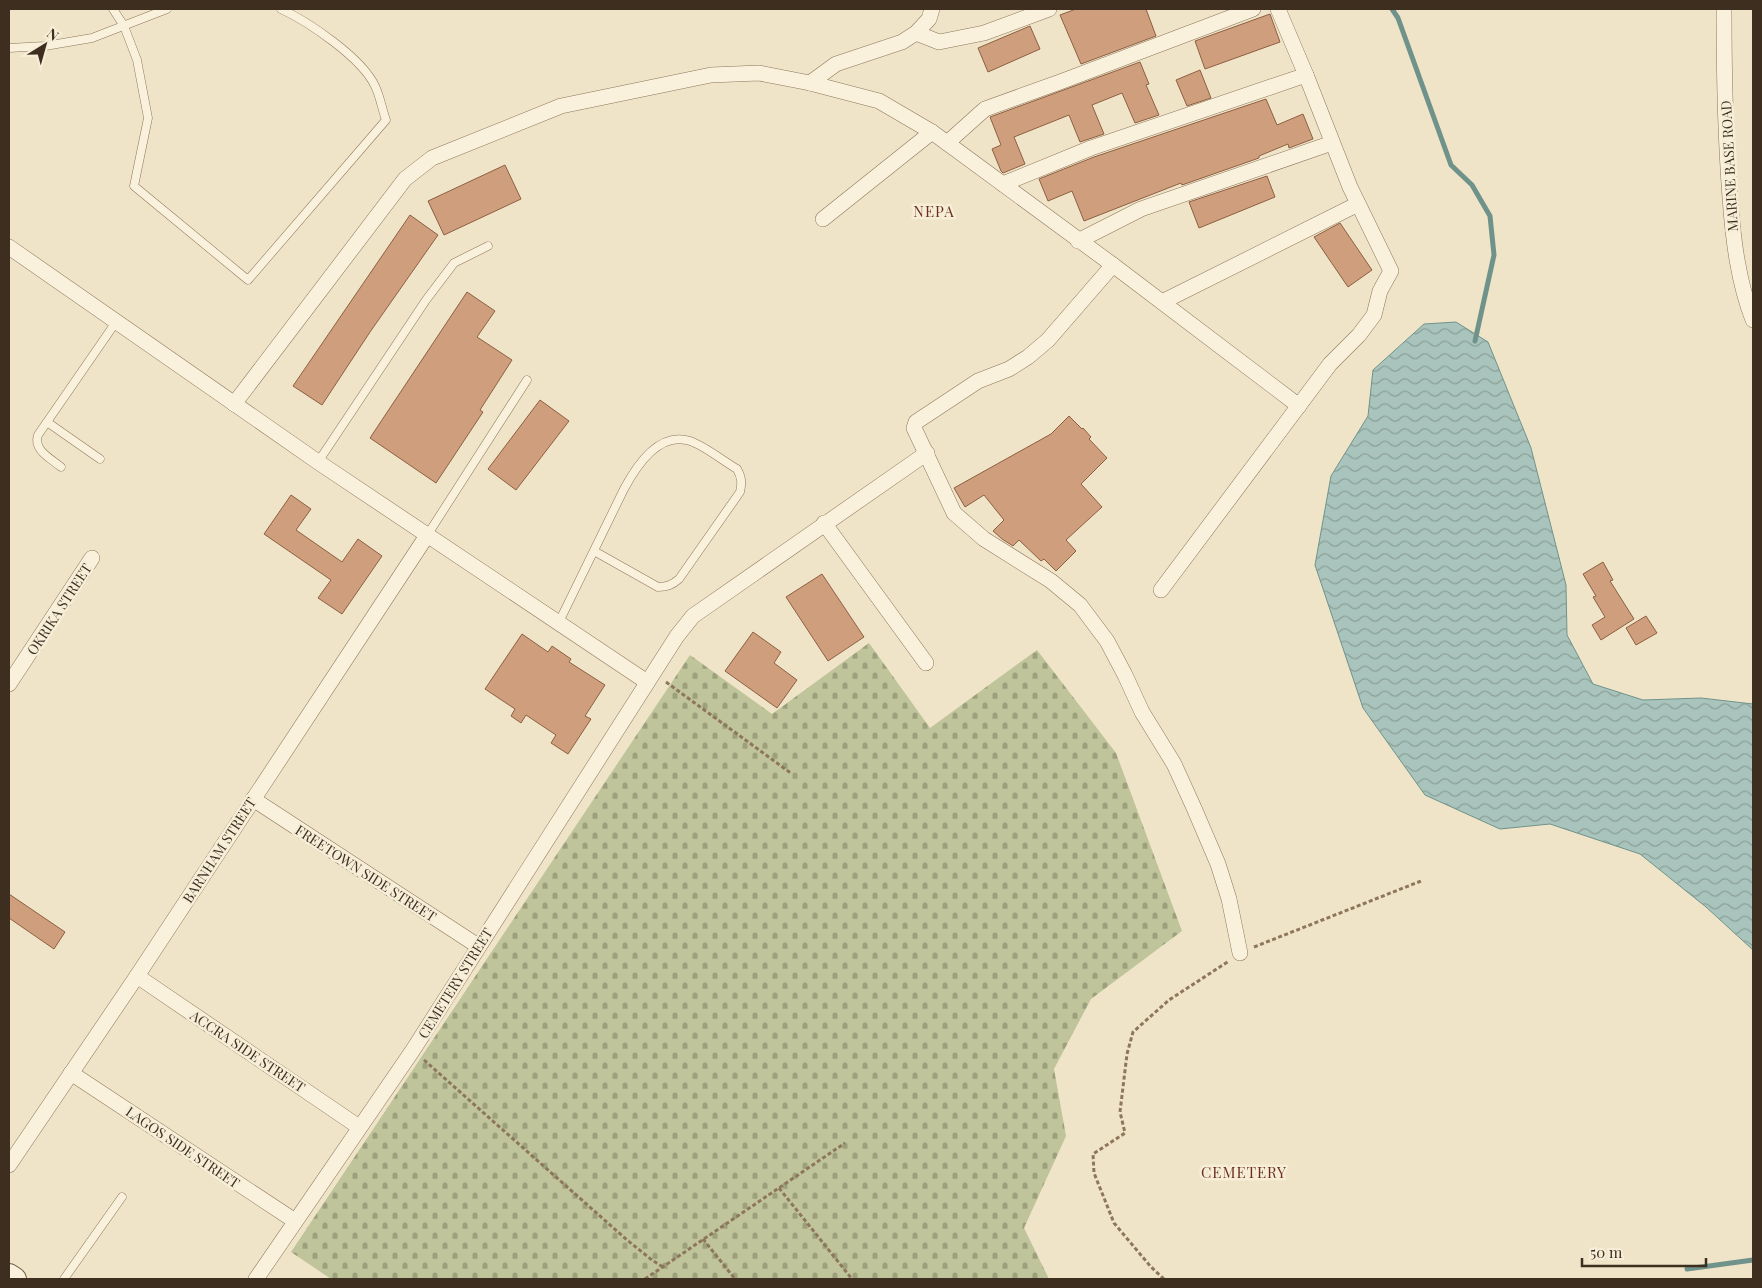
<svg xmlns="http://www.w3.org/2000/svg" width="1762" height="1288" font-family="'Playfair Display',serif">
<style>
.cemetery{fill:url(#cemetery-stones)}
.water{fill:url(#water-waves);stroke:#6f938a}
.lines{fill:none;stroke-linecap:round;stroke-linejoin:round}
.stream{stroke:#6f938a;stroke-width:5}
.building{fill:#cf9f7d;stroke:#8d5f41}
.lane-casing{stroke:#8d765c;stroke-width:9}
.street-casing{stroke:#8d765c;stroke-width:16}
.secondary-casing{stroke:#6f573f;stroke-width:24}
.path{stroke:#8d765c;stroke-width:3;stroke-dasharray:4 2.5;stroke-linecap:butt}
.lane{stroke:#faf1dc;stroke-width:8}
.street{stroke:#faf1dc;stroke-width:15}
.secondary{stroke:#faf1dc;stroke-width:22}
.labels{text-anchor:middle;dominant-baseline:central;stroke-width:5;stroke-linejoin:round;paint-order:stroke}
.street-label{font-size:14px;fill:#3d2e20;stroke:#f7eed8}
.neighbourhood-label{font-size:15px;letter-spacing:1px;fill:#6b2e1e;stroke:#f7eed8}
</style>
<defs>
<pattern id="cemetery-stones" width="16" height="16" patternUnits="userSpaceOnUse" patternTransform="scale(1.25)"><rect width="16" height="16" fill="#bfc49a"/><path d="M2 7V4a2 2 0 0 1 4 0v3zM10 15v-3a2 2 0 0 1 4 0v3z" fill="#9ca07d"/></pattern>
<pattern id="water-waves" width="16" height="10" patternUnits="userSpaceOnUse" patternTransform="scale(1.25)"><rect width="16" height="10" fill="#a9c4bc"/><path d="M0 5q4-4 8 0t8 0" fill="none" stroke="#8ba098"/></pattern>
</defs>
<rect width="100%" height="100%" fill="#f0e4c8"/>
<polygon class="cemetery" points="869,643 930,728 1037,650 1116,753 1182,931 1091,999 1054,1069 1066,1136 1024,1228 1049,1279 331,1279 291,1252 690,655 772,714"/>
<polygon class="water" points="1456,322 1488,342 1531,448 1566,585 1567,635 1593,684 1643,700 1701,698 1753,704 1753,950 1706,907 1640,854 1550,824 1500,829 1425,795 1363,708 1315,565 1331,476 1368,416 1373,370 1424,324"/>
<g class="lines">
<g class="stream">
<polyline points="1392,9 1398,18 1451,165 1472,185 1490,216 1494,255 1475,341"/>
<polyline points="1687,1269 1753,1260"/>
</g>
</g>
<g class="building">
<polygon points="1076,9 1146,9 1156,36 1081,64 1060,15"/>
<polygon points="1270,14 1280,42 1205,69 1195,41"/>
<polygon points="1030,26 1040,49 988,72 978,48"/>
<polygon points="1140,62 1149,84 1146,85 1159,115 1135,123 1122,93 1092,105 1104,134 1080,142 1069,115 1014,137 1025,164 1003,173 1001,171 992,149 1001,145 990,117"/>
<polygon points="1200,70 1211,98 1187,106 1176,80"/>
<polygon points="1266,99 1277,125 1303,114 1313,139 1289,148 1288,144 1259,156 1259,158 1182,185 1181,183 1084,221 1072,191 1048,201 1039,179 1094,157"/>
<polygon points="505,165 521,199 444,235 428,201"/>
<polygon points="1267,176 1275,197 1199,228 1189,202"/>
<polygon points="410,215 438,235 370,332 322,405 293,386"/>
<polygon points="1340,223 1372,270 1348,287 1314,237"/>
<polygon points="467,292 495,311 477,337 512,360 480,410 483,412 436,483 370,438"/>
<polygon points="540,400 569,421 516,490 488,469"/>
<polygon points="1069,416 1082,429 1083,428 1091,437 1089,439 1107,458 1081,484 1102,507 1066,540 1076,551 1056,571 1044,559 1041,561 1019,540 1013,546 1002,539 993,531 1004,520 984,495 965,507 954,488 1051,434"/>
<polygon points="291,495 311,509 296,530 342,562 358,539 382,556 342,614 318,598 331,580 264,534"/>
<polygon points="1603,562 1613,580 1610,581 1634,619 1601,640 1592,625 1605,617 1593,597 1596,596 1583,574"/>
<polygon points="822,574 864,637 828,661 786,597"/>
<polygon points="1646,616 1657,633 1636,645 1626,628"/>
<polygon points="753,632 781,652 774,663 797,680 777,708 725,671"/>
<polygon points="522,634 548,652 552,646 571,659 569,662 605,685 585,716 591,719 568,754 551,743 556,735 526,715 521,723 511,716 515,709 485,689"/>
<polygon points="9,894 65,932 54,949 9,918"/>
</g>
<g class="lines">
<defs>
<g id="lane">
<path d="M113,9L124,26L137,60L148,118L134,186L248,280L386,120C382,109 380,96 375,86C362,58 309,22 281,9"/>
<polyline points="9,48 45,46 92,38 167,9"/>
<polyline points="47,422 100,459"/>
<polyline points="318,462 426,300 454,263 488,246"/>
<path d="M61,467C50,458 33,450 38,435L116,322"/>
<polyline points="428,534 527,380"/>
<path d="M559,622L624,489C637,465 659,431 690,441C705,446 723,461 737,469C742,478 742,483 740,492L679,579C672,585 667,587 658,587L594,551"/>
<polyline points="64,1279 122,1197"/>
</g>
<g id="street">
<path d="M1724,9C1724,72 1725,134 1730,197C1733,239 1738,281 1753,320"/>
<polyline points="916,33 939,42 984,33 1049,9"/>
<polyline points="810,83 836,64 902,42 916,33 929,19 932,9"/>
<polyline points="947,143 985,109 1060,82 1253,9"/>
<polyline points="1003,184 1091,148 1306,75"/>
<polyline points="823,219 932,132"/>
<polyline points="1078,241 1141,209 1332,143"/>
<polyline points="9,247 318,462 647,682"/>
<polyline points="1113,265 1048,340 1028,357 1009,369 978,381 916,422 914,428 954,513 984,539 1051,581 1080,605 1107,641 1125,675 1142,712 1174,764 1194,808 1218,864 1229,899 1240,953"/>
<polyline points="1162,302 1358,204"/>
<polyline points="234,404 405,179 432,158 561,106 711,75 759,73 810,83 879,101 932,132 1113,265 1299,406"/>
<polyline points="824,523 926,663"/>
<polyline points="1161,590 1330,364 1359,335 1374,315 1380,291 1391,271 1350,187 1306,75 1278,9"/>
<polyline points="9,684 92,558"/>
<polyline points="253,799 478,946"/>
<polyline points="137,976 359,1127"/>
<polyline points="71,1073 295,1221"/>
<polyline points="9,1165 137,976 428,534"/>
<polyline points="256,1279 413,1050 677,636 693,616 927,453"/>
</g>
<polyline id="secondary" points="9,1275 15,1279"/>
</defs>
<use href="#lane" class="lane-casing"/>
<use href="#street" class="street-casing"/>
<use href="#secondary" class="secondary-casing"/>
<g class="path">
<polyline points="666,682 792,774"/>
<polyline points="1254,947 1421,881"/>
<polyline points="424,1060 627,1240 652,1260 663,1267"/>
<polyline points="779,1188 852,1279"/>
<polyline points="703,1239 735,1279"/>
<polyline points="645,1279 845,1143"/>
<polyline points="1164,1279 1151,1267 1114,1223 1094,1173 1093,1154 1125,1133 1120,1112 1127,1054 1133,1032 1169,1000 1229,961"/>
</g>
<use href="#lane" class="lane"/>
<use href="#street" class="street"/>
<use href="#secondary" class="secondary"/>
</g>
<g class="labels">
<g class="street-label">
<text transform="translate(1729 166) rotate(-93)">MARINE BASE ROAD</text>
<text transform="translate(59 609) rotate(-57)">OKRIKA STREET</text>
<text transform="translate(219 850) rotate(-57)">BARNHAM STREET</text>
<text transform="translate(366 873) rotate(33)">FREETOWN SIDE STREET</text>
<text transform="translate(455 983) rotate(-58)">CEMETERY STREET</text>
<text transform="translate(248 1051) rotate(34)">ACCRA SIDE STREET</text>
<text transform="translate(183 1147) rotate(34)">LAGOS SIDE STREET</text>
</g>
<g class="neighbourhood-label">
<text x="934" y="211">NEPA</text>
<text x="1244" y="1172">CEMETERY</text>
</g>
</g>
<rect width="1762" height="1288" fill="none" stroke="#3d2e20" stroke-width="20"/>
<g transform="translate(45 45) rotate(37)" stroke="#f7eed8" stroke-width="4" paint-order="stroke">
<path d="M0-4L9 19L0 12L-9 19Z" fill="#3d2e20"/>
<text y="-8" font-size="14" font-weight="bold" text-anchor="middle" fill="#3d2e20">N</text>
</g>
<path d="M1582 1258v8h124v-8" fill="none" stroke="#3d2e20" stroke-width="2.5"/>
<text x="1590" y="1258" font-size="15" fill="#3d2e20" stroke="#f7eed8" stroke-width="4" paint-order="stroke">50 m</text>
</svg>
